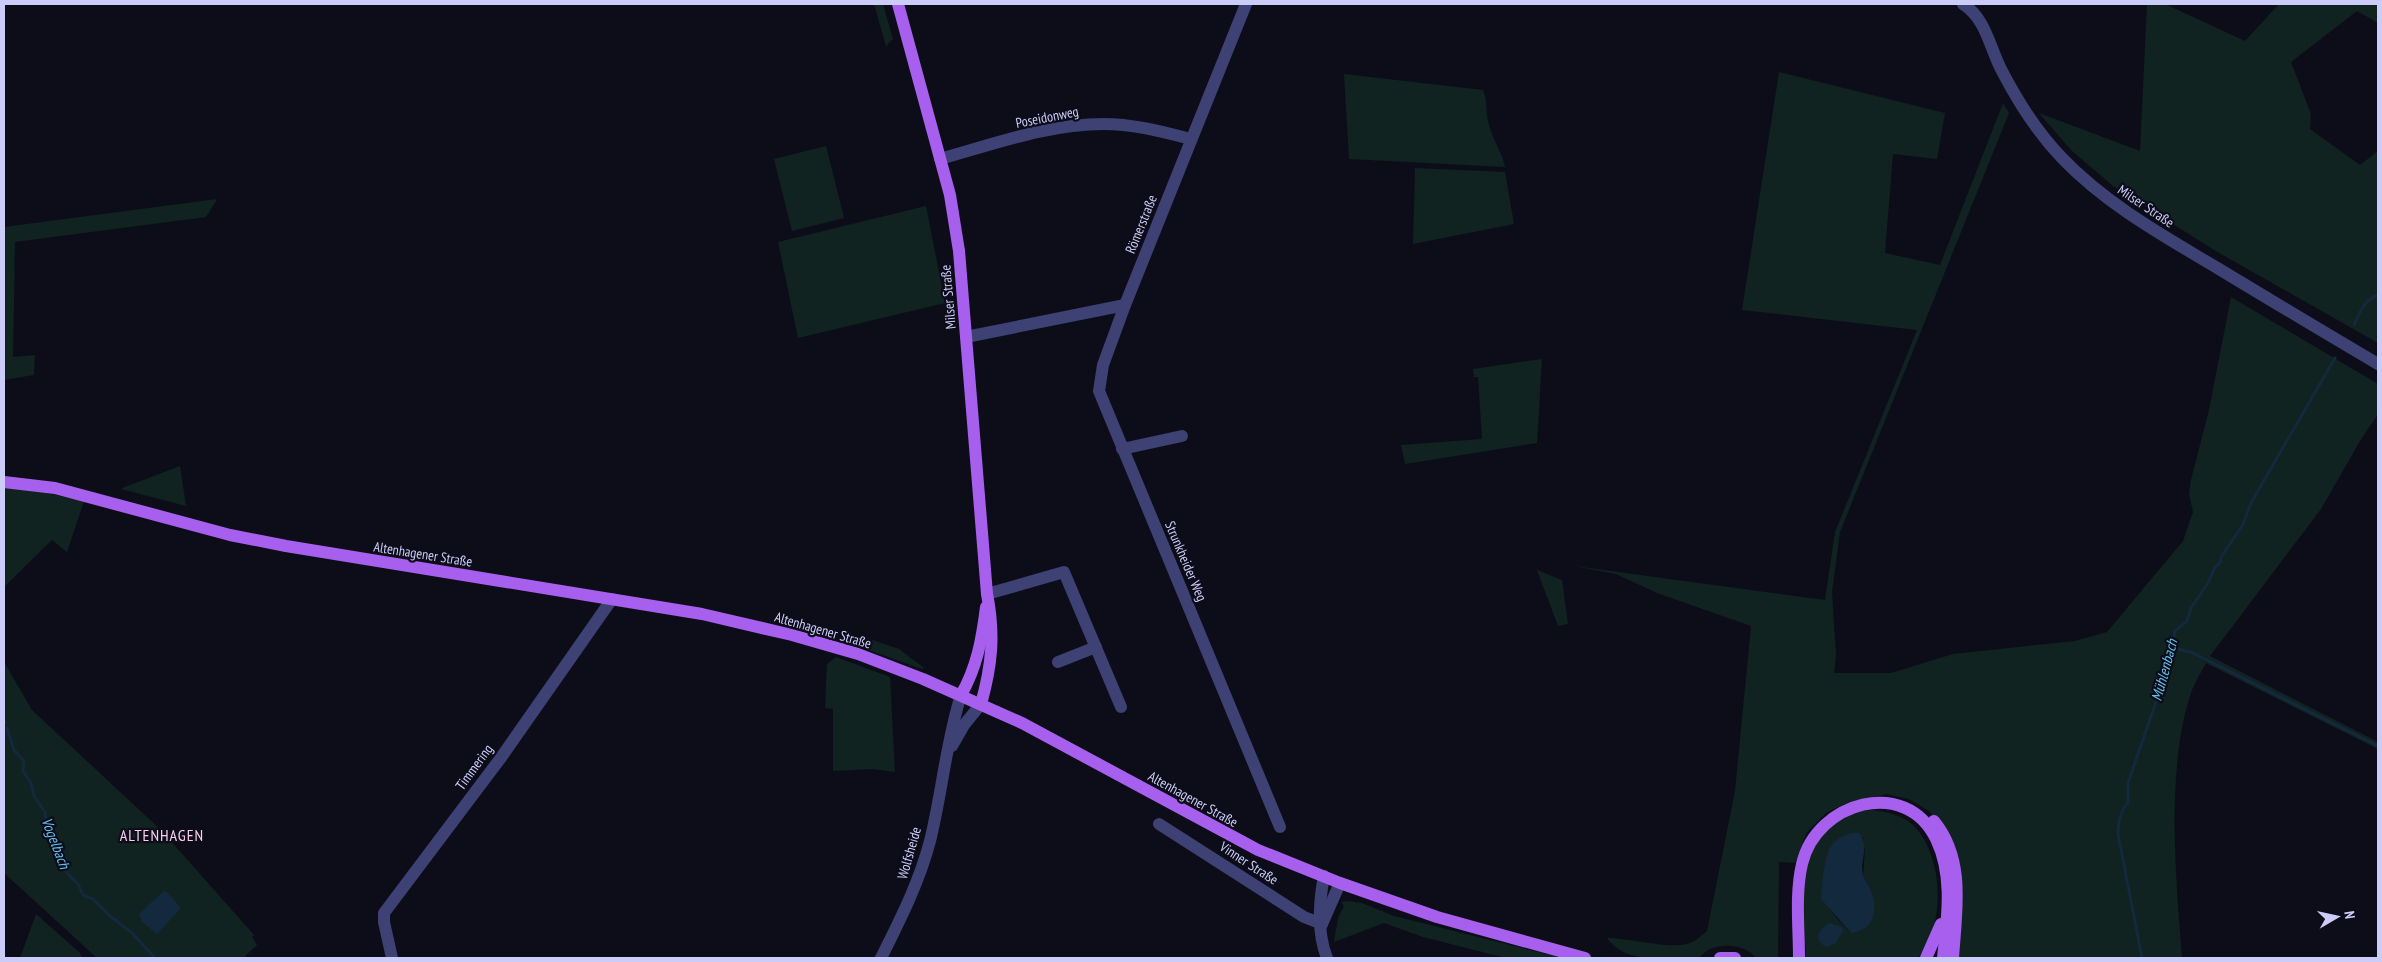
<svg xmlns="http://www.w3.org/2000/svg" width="2382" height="962" font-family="'PT Sans Narrow',sans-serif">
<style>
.green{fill:#102320;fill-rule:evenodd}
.water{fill:#12293e}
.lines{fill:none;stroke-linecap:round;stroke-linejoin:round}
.stream{stroke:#12293e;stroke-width:3}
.minor{stroke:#3d4174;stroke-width:12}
.major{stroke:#a75fed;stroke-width:12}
.labels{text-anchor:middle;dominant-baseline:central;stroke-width:4.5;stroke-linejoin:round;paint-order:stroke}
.street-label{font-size:14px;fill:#ccccf9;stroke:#0d0d1a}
.water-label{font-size:15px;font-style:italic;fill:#65bfee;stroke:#0d0d1a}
.quarter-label{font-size:16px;letter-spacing:1px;fill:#f9cdef;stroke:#0d0d1a}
</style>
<rect width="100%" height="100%" fill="#0d0d1a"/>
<g class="green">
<polygon points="874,4 883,4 893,39 886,46"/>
<polygon points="2147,4 2165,4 2245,41 2279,4 2378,4 2378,23 2357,11 2291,62 2311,114 2310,129 2360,165 2378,151 2378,343 2214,250 2113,186 2072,151 2039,113 2140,151"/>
<path d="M1779,72L1945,113L1937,159L1893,154L1885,253L1940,265L2003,103L2009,113L1840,532L1832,592L1836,656L1834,673H1891L1953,654L2075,641L2107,632L2183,541L2193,512L2189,494L2191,480L2209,410L2231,297L2378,384V414L2360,441L2321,509L2210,656L2378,742V749L2206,663C2201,672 2196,681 2192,690C2165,766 2176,879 2182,958H1960L1957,953L1949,839L1929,811L1909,799L1886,794L1842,805L1826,813L1807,832L1795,863L1779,862L1778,958H1756C1746,945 1725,943 1710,949C1705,951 1702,956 1698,958C1693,960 1684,958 1678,958C1654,958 1623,961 1607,938C1629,938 1668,949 1687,944C1695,942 1701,936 1707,931L1735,791L1751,626L1657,593L1616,574L1574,566L1825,600L1835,532L1917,330L1742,310Z"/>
<path d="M1344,74L1483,90C1488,102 1485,113 1489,125C1493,140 1502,152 1505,167L1349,159Z"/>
<polygon points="826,146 844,218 792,231 774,159"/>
<polygon points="1415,168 1505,172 1514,224 1413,244"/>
<polygon points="217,199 206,217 15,242 13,357 35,355 34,375 4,380 4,227"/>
<polygon points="926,206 945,303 798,338 778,242"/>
<polygon points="1542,359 1537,443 1405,464 1401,445 1482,439 1478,377 1474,377 1473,369"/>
<polygon points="180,466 186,506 121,489 125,487"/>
<polygon points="4,487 27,489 84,501 67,552 52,540 4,587"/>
<polygon points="1537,570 1562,580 1568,624 1558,626"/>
<polygon points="864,637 899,649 924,668 922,669 863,648"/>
<polygon points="836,657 890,677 895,772 873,769 833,771 833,709 825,708 827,664"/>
<polygon points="4,662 32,710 161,830 254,935 252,937 257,945 245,956 247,958 97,958 4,873"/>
<path d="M1872,810C1888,812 1903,815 1914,826C1944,857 1946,926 1918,958H1802L1806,956V945L1802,943V898L1809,854L1828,825L1855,812ZM1863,837L1865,850L1863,876L1871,890L1874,914L1851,933C1819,901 1820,896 1828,852Z"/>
<polygon points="1348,901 1362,903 1394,916 1562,958 1506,958 1423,937 1384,923 1334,942 1338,918 1344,906 1341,902"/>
<polygon points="36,914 80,953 82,958 20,958"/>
</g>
<g class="water">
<path d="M1852,833H1859C1871,846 1859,860 1863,875C1864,879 1868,884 1870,888C1879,909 1875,930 1851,933L1821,899C1822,886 1824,854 1832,845C1837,838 1845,835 1852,833Z"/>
<polygon points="164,891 168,893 181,908 157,934 142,922 139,914"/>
<path d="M1830,923L1842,927L1843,931L1836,943L1827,947C1812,941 1818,928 1830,923Z"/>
</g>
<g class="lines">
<g class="stream">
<path d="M2354,325C2360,312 2364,300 2378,295"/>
<polyline points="2171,647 2193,653 2378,746"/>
<polyline points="4,720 5,723"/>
<path d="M7,728L14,750L24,761L23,771L31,783L34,796L45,812L47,827L54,832V841C63,847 69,863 67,873L78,884L83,895L93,899L110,916L132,933L155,958"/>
<path d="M2142,958L2118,834C2118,821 2120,811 2128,802V783L2169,664L2175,631L2187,621L2191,608L2208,583L2215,567L2220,563L2221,557L2242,526L2252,501L2335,358"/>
</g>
<g class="minor">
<polyline points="1246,4 1125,305 1103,365 1099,391 1280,827"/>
<path d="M1963,4C1986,18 1990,49 2002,71C2018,102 2038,133 2062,158C2107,205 2164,236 2219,269C2272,301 2325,333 2378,364"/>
<path d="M940,159C994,144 1048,124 1104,124C1134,124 1163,132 1191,139"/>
<polyline points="966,337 1125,305"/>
<polyline points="1122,449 1182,436"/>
<polyline points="987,594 1064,572 1121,707"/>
<polyline points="1058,662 1096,647"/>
<polyline points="952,746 964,725 981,704"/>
<polyline points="1159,824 1304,917 1322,924"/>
<path d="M1324,876C1319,902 1317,933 1327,958"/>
<polyline points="1322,924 1340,883"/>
<polyline points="392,958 384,922 384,913 500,759 612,599"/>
<path d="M881,958C900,920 919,883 930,841C942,793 946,742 961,695"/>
</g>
<g class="major">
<path d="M898,4L950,195L959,251L987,594C995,634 992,665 981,704"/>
<polyline points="4,482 55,488 230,535 286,546 702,614 792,635 858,654 923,679 1022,723 1258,850 1340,883 1437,917 1585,958"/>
<path d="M961,695C977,667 982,639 986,607"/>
<path d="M1934,821C1966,860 1956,912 1953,958"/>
<polyline points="1720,958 1735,958"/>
<path d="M1799,958C1799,928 1795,894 1802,864C1816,802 1906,776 1936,839C1954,876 1947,919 1943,958"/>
<polyline points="1926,958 1941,924"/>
</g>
</g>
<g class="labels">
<g class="street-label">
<text transform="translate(1047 117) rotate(-11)">Poseidonweg</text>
<text transform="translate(2146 206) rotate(34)">Milser Straße</text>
<text transform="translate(1141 224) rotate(-68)">Römerstraße</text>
<text transform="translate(948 297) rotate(-95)">Milser Straße</text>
<text transform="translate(423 554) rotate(9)">Altenhagener Straße</text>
<text transform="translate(1186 561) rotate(67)">Strunkheider Weg</text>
<text transform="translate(823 630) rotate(16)">Altenhagener Straße</text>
<text transform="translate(474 767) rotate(-54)">Timmering</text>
<text transform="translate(1193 799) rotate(29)">Altenhagener Straße</text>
<text transform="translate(909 853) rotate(-74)">Wolfsheide</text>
<text transform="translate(1249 863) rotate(33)">Vinner Straße</text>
</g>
<g class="water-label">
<text transform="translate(2164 670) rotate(-75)">Mühlenbach</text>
<text transform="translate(56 843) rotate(69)">Vogelbach</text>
</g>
<g class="quarter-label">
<text x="162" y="835">ALTENHAGEN</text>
</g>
</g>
<rect width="2382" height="962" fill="none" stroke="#ccccf9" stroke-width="10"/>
<g transform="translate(2337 917) rotate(81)" stroke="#0d0d1a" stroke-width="4" paint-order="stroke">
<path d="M0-4L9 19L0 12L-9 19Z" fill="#ccccf9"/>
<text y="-8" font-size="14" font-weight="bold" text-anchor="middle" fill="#ccccf9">N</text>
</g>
</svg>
